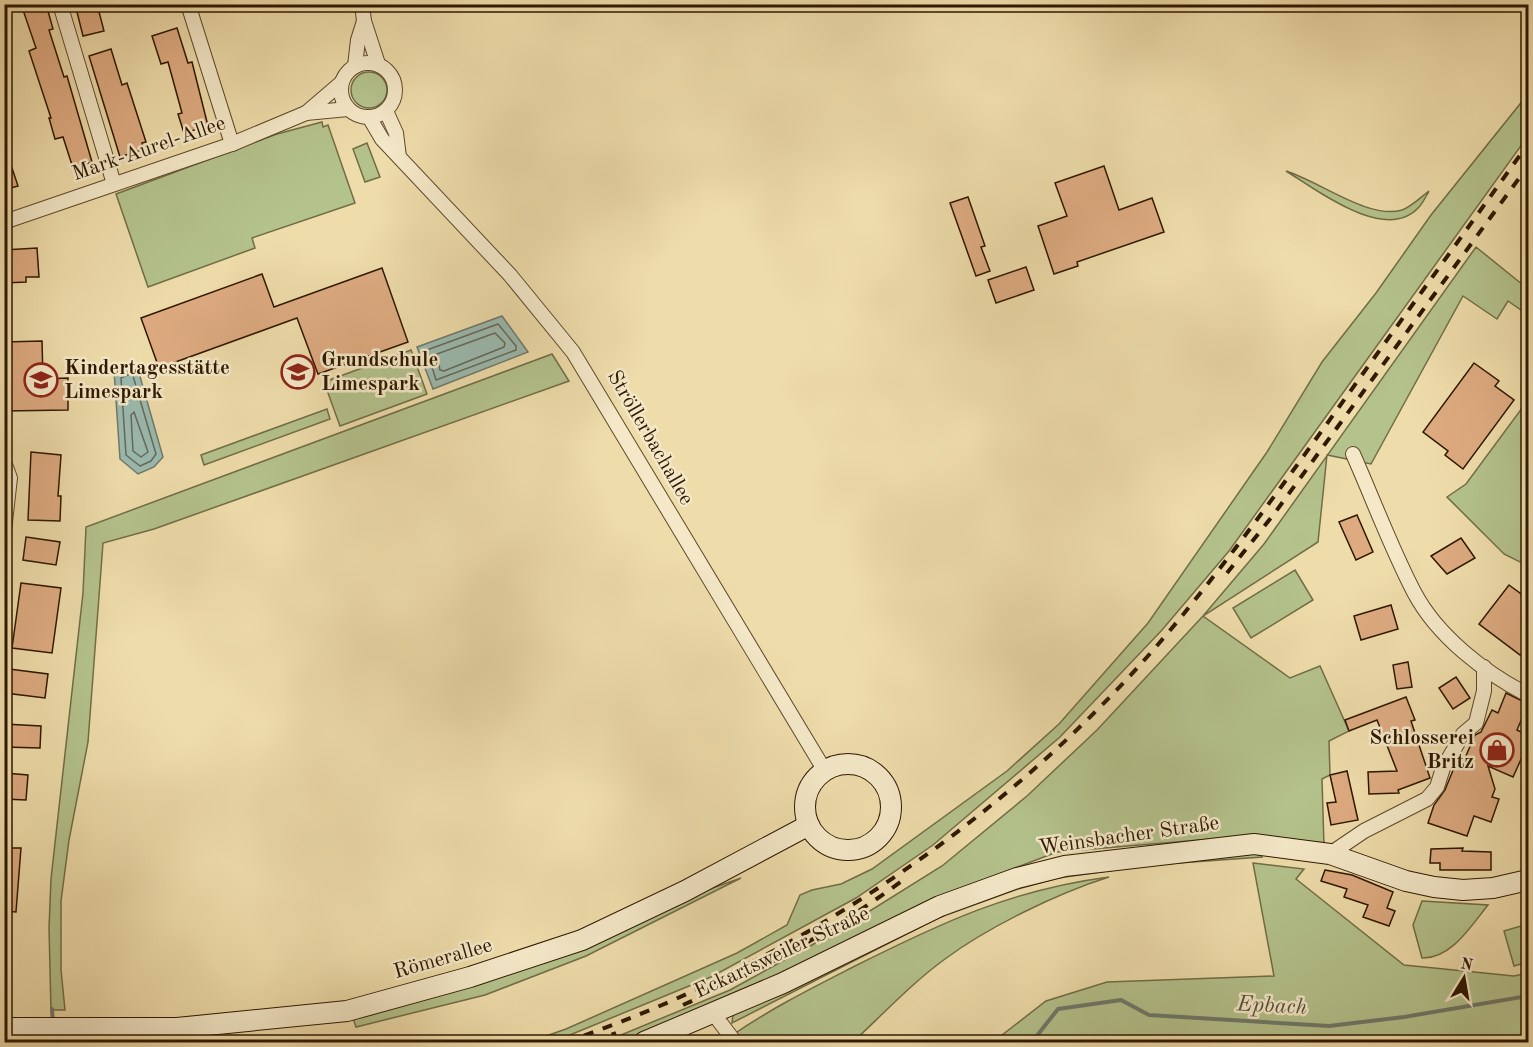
<svg xmlns="http://www.w3.org/2000/svg" width="1533" height="1047" font-family="'Old Standard TT',serif">
<style>
.green{fill:#b4c28c;stroke:#716d46;stroke-width:1.5}
.water{fill:#9bbab0;stroke:#6f796a;stroke-width:1.5}
.lines{fill:none;stroke-linecap:round;stroke-linejoin:round}
.shore{stroke:#646958;stroke-width:1.5}
.stream{stroke:#6f796a;stroke-width:4}
.building{fill:#deab81;stroke:#2e1800;stroke-width:1.5}
.street-casing{stroke:#5e492a;stroke-width:16}
.secondary-casing{stroke:#2e1800;stroke-width:22}
.street{stroke:#f4e8c8;stroke-width:14}
.secondary{stroke:#f4e8c8;stroke-width:20}
.rail{stroke:#2e1800;stroke-width:4;stroke-dasharray:10 10;stroke-linecap:butt}
.labels{text-anchor:middle;dominant-baseline:central;stroke-width:5;stroke-linejoin:round;paint-order:stroke}
.street-label{font-size:21px;fill:#2e1800;stroke:#f4e8c8}
.poi-label{font-size:21px;font-weight:bold;fill:#2e1800;stroke:#f4e8c8;text-anchor:start}
.water-label{font-size:22px;font-style:italic;fill:#54513e;stroke:#f4e8c8}
</style>
<rect width="100%" height="100%" fill="#eedcaa"/>
<filter id="stains"><feTurbulence type="fractalNoise" baseFrequency=".00333" numOctaves="4"/><feColorMatrix values="0 0 0 0 .2 0 0 0 0 .09 0 0 0 0 .02 0 0 0 .5 -.17"/></filter>
<radialGradient id="worn" r=".72"><stop offset=".6" stop-color="#630" stop-opacity="0"/><stop offset="1" stop-color="#630" stop-opacity=".3"/></radialGradient>
<g class="green">
<circle cx="369" cy="90" r="18"/>
<polygon points="1528,94 1528,136 1229,551 1162,630 1060,737 933,845 856,898 711,977 565,1037 548,1042 529,1042 566,1029 737,953 787,925 800,895 812,890 841,884 872,869 1007,771 1059,724 1148,623 1267,452 1322,362 1376,293 1431,215"/>
<polygon points="322,122 323,127 328,125 355,203 252,238 255,248 148,287 116,194 277,134"/>
<polygon points="367,143 380,177 365,182 353,149"/>
<path d="M1286,171C1319,181 1369,220 1402,210C1411,207 1421,197 1429,191C1426,196 1423,203 1419,207C1386,244 1317,190 1286,171Z"/>
<polygon points="1476,247 1528,289 1528,315 1508,301 1497,319 1463,296 1371,464 1327,455 1318,542 1203,616 1290,678 1320,666 1349,731 1329,741 1330,775 1322,779 1324,846 1247,836 1057,852 965,887 741,996 624,1042 604,1042 730,990 841,929 942,866 1027,796 1097,730 1203,616 1264,544"/>
<polygon points="411,350 427,394 340,426 324,382"/>
<polygon points="552,354 569,381 154,529 103,543 88,742 69,840 61,901 61,970 65,1010 51,1010 49,928 51,879 83,593 86,527"/>
<polygon points="1528,400 1528,566 1504,554 1447,497 1466,484"/>
<polygon points="327,409 330,419 204,465 201,455"/>
<polygon points="1295,570 1313,600 1251,638 1233,608"/>
<polygon points="1258,850 1262,857 1150,865 1058,878 1018,889 938,918 732,1023 733,1015 745,1006 880,939 1051,874"/>
<polygon points="1253,863 1304,869 1296,879 1404,965 1514,976 1528,973 1528,1042 993,1042 1046,1001 1107,982 1274,976"/>
<path d="M1109,877C1058,893 988,927 945,959C912,983 883,1014 853,1042H742L734,1034C772,1008 812,988 853,967C941,923 1010,890 1109,877Z"/>
<polygon points="741,878 586,956 485,995 356,1027 352,1015"/>
<path d="M1422,901L1488,905C1471,926 1451,959 1422,958L1413,925Z"/>
<polygon points="1528,924 1528,962 1514,966 1504,931"/>
</g>
<g class="water">
<polygon points="502,316 528,352 433,389 417,347"/>
<polygon points="137,366 163,457 154,467 138,474 120,459 114,370"/>
</g>
<g class="lines">
<g class="shore">
<polygon points="498,324 516,346 516,350 436,380 427,350"/>
<polygon points="495,333 505,343 504,347 444,371 440,370 437,354"/>
<polygon points="130,374 133,376 156,454 151,461 140,466 126,455 121,378"/>
<polygon points="134,412 148,452 141,457 133,451 131,415"/>
</g>
<g class="stream">
<polyline points="52,1009 53,1023"/>
<polyline points="54,1033 54,1042"/>
<polyline points="1032,1042 1058,1009 1121,1000 1149,1015 1329,1026 1404,1017 1528,996"/>
</g>
</g>
<g class="building">
<polygon points="21,4 46,4 53,29 49,30 64,77 67,76 92,162 73,168 63,137 55,139 49,118 51,118 29,51 36,48"/>
<polygon points="75,4 97,4 104,31 83,36"/>
<polygon points="177,28 188,63 192,62 208,126 184,133 178,114 182,113 168,62 161,64 152,36"/>
<polygon points="111,49 122,85 127,83 146,142 142,143 144,149 120,157 89,56"/>
<polygon points="6,150 18,186 4,190 4,151"/>
<polygon points="1104,166 1119,210 1152,198 1164,232 1077,262 1078,266 1054,274 1038,226 1067,216 1055,183"/>
<polygon points="968,197 985,246 981,247 990,271 976,276 950,203"/>
<polygon points="37,248 39,277 26,277 26,282 4,283 4,250"/>
<polygon points="1026,267 1034,290 996,303 988,280"/>
<polygon points="382,268 408,342 318,374 297,318 159,368 141,318 262,274 274,307"/>
<polygon points="42,341 43,379 68,378 68,410 4,411 4,342"/>
<polygon points="1474,363 1499,381 1495,386 1514,400 1463,469 1445,455 1448,451 1423,432"/>
<polygon points="31,452 61,455 58,496 61,496 60,521 28,520"/>
<polygon points="1357,515 1373,552 1356,560 1339,522"/>
<polygon points="26,537 60,542 56,565 23,560"/>
<polygon points="1461,538 1475,558 1447,574 1431,556"/>
<polygon points="21,583 61,588 52,653 12,648"/>
<polygon points="1509,585 1528,599 1528,661 1479,624"/>
<polygon points="1391,605 1398,629 1361,640 1354,616"/>
<polygon points="1408,662 1412,687 1397,689 1393,665"/>
<polygon points="9,669 48,674 45,698 5,693"/>
<polygon points="1456,677 1470,698 1453,709 1439,688"/>
<polygon points="1506,693 1528,704 1517,730 1528,735 1528,744 1513,777 1488,766 1495,789 1492,797 1499,799 1491,822 1474,816 1467,836 1428,823 1434,805 1445,790 1456,763 1462,765 1475,735 1481,732 1492,710 1498,713"/>
<polygon points="1406,697 1415,720 1411,721 1430,778 1398,790 1399,793 1369,794 1368,772 1397,771 1377,720 1349,731 1345,720"/>
<polygon points="4,724 41,726 40,748 4,747"/>
<polygon points="1347,771 1358,820 1331,825 1327,803 1336,802 1330,775"/>
<polygon points="4,773 28,775 26,800 4,799"/>
<polygon points="4,848 21,848 16,912 4,911"/>
<polygon points="1463,848 1462,851 1491,852 1491,870 1440,870 1440,863 1430,863 1431,849"/>
<polygon points="1325,870 1352,875 1393,892 1387,908 1395,911 1389,926 1363,917 1368,905 1344,897 1347,889 1321,881"/>
</g>
<g class="lines">
<defs>
<g id="street">
<polyline points="60,4 114,184"/>
<polyline points="188,4 232,144"/>
<polyline points="362,4 364,21 378,64"/>
<circle cx="368" cy="90" r="27"/>
<polyline points="355,66 358,40 364,21"/>
<polyline points="386,111 396,133 399,157"/>
<polyline points="306,113 348,109"/>
<polyline points="369,117 382,139 510,275 573,352 825,771"/>
<polyline points="4,222 232,144 306,113 341,83"/>
<path d="M1353,454C1373,499 1391,548 1414,592C1437,636 1485,673 1528,695"/>
<polyline points="4,462 10,478 4,531"/>
<polyline points="1330,854 1364,831 1427,799 1437,787 1443,768 1463,734 1476,723 1484,691 1484,667"/>
<polyline points="713,1013 735,1042"/>
</g>
<g id="secondary">
<circle cx="848" cy="807" r="43"/>
<polyline points="4,1028 177,1028 347,1011 470,977 582,940 685,891 809,825"/>
<polyline points="644,1042 783,983 940,906 1017,878 1065,866 1254,844 1330,854 1406,881 1434,887 1463,890 1493,888 1528,880"/>
</g>
</defs>
<use href="#street" class="street-casing"/>
<use href="#secondary" class="secondary-casing"/>
<use href="#street" class="street"/>
<use href="#secondary" class="secondary"/>
<g class="rail">
<polyline points="1227,573 1274,514 1528,166"/>
<path d="M683,1005C762,970 837,929 906,878"/>
<path d="M565,1042C793,966 1018,813 1172,628C1231,557 1285,482 1339,407C1402,319 1465,232 1528,144"/>
<polyline points="593,1042 616,1033"/>
</g>
</g>
<defs>
<symbol id="school-ring" viewBox="-11 -11 22 22"><circle r="9.5" fill="#f4e8c8" stroke="#8f2418" stroke-width="1.5"/><path d="M0-5L7-2L0 1L-7-2ZM-4 1L0 2.5L4 1V4Q0 6-4 4Z" fill="#8f2418"/></symbol>
<symbol id="shop-ring" viewBox="-11 -11 22 22"><circle r="9.5" fill="#f4e8c8" stroke="#8f2418" stroke-width="1.5"/><path d="M-5-2.5h2.3a2.7 3.5 0 0 1 5.4 0H5L5.5 6h-11ZM-1.5-2.5h3a1.5 2.3 0 0 0-3 0Z" fill="#8f2418"/></symbol>
</defs>
<g fill-rule="evenodd">
<use href="#school-ring" x="279" y="353" width="38" height="38"/>
<use href="#school-ring" x="22" y="361" width="38" height="38"/>
<use href="#shop-ring" x="1478" y="731" width="38" height="38"/>
</g>
<g class="labels">
<g class="street-label">
<text transform="translate(149 149) rotate(-19)">Mark-Aurel-Allee</text>
<text transform="translate(650 438) rotate(60)">Ströllerbachallee</text>
<text transform="translate(1129 836) rotate(-8)">Weinsbacher Straße</text>
<text transform="translate(782 953) rotate(-25)">Eckartsweiler Straße</text>
<text transform="translate(443 959) rotate(-16)">Römerallee</text>
</g>
<g class="poi-label">
<text x="321" y="360">Grundschule<tspan x="321" dy="24">Limespark</tspan></text>
<text x="64" y="368">Kindertagesstätte<tspan x="64" dy="24">Limespark</tspan></text>
<text x="1474" y="738" text-anchor="end">Schlosserei<tspan x="1474" dy="24">Britz</tspan></text>
</g>
<g class="water-label">
<text transform="translate(1272 1006) rotate(3)">Epbach</text>
</g>
</g>
<rect width="1533" height="1047" fill="none" stroke="#eedcaa" stroke-width="24"/>
<rect x="6" y="6" width="1521" height="1035" fill="none" stroke="#2e1800" stroke-width="3"/>
<rect x="12" y="12" width="1509" height="1023" fill="none" stroke="#2e1800" stroke-width="1.5"/>
<g transform="translate(1464 978) rotate(11)" stroke="#f4e8c8" stroke-width="4.5" paint-order="stroke">
<path d="M0-4.5L10 22L0 15L-10 22Z" fill="#2e1800"/>
<text y="-9" font-size="16" font-weight="bold" text-anchor="middle" fill="#2e1800">N</text>
</g>
<rect width="100%" height="100%" filter="url(#stains)"/>
<rect width="100%" height="100%" fill="url(#worn)"/>
</svg>
